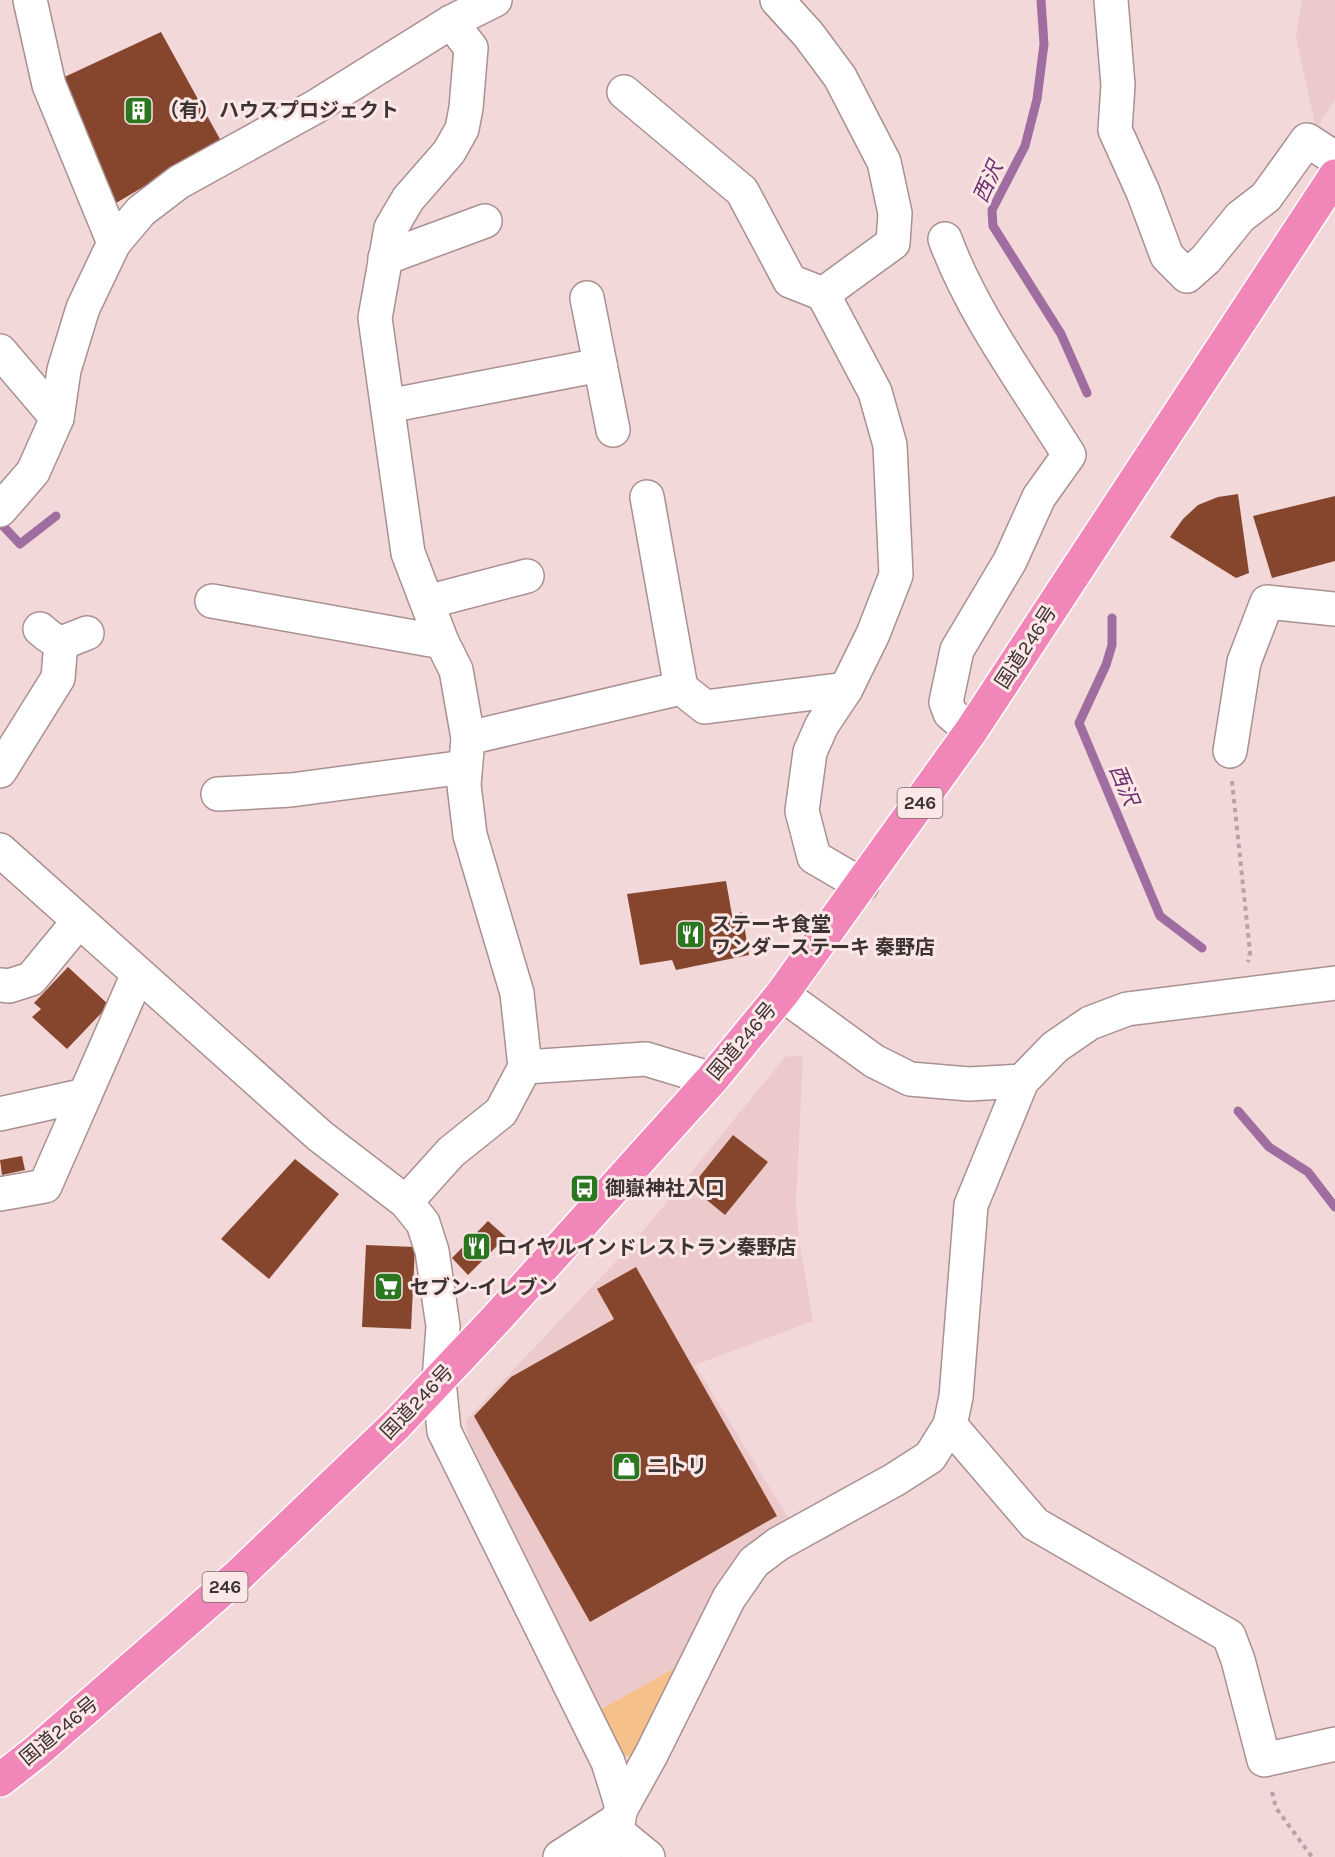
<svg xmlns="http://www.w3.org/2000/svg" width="1335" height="1857" font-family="Karla,'Noto Sans JP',sans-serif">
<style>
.built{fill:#eccacb}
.green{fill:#f6c08a}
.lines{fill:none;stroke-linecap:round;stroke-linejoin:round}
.stream{stroke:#a06da0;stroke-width:9}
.building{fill:#86462e}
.minor-casing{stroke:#a99091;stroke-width:36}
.highway-casing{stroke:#fff;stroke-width:36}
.path{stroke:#b8a2a3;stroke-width:4;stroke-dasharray:4.5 4.5;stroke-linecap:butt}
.minor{stroke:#fff;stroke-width:33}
.highway{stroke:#f186b9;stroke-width:33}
.labels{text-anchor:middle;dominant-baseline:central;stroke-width:6;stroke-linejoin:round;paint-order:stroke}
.shield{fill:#fce7e7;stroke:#766969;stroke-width:1.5}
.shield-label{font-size:18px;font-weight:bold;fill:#3d3333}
.poi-label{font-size:20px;font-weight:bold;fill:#3d3333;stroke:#fce7e7;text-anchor:start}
.street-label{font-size:20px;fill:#3d3333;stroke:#fce7e7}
.water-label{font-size:21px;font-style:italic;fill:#6f3071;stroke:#fce7e7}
</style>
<rect width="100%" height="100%" fill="#f3d8d9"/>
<g class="built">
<polygon points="1302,0 1335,0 1335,100 1316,129 1296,37"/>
<polygon points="803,1055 796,1202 799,1241 813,1321 695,1365 789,1519 758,1539 682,1664 596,1712 468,1437 466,1420 635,1241 785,1057"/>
</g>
<polygon class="green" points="682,1664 640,1752 630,1756 619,1755 596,1712"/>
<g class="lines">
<g class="stream">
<polyline points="1041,0 1044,44 1037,99 1025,146 992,210 993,226 1061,334 1087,393"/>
<polyline points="4,527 20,544 56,516"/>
<polyline points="1112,618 1112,645 1106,665 1079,723 1160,916 1202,948"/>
<polyline points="1238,1111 1269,1147 1308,1172 1335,1207"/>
</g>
</g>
<g class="building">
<polygon points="161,32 221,141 111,206 58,80"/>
<polygon points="1238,494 1249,573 1236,578 1170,537 1183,519 1198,505 1218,497"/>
<polygon points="1335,496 1335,561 1272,578 1253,516"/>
<polygon points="726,881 732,915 742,912 749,955 676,970 672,960 640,965 627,894"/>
<polygon points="68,967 109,1005 67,1049 32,1017 41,1009 34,1003"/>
<polygon points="733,1135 768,1162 725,1215 691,1187"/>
<polygon points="22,1156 25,1170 2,1175 0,1160"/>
<polygon points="295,1159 339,1194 269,1279 221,1239"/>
<polygon points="488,1221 506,1237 468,1275 452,1258"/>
<polygon points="366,1245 415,1247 411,1329 362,1327"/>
<polygon points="636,1267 777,1516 590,1622 474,1416 511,1377 614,1319 597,1289"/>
</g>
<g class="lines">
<defs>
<g id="minor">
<polyline points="30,0 49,85 114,243"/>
<polyline points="777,0 808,34 840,77 884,162 895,213 893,243 823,294"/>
<polyline points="1111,0 1118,85 1115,130 1143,192 1167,256 1187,276 1206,259 1240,217 1266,197 1307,140 1335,158"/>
<polyline points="624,92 742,191 790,281 823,294 875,392 890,445 896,575 873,634 846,689 822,725 810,752 802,811 814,857 862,885"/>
<path d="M945,239C972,313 1027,387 1069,455L1039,497L1010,561L957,650L946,702L950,713L971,731"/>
<polyline points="385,258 485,221"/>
<polyline points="587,298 613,430"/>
<polyline points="0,351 57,418"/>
<polyline points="388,406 600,365"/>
<polyline points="647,497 681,688"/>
<polyline points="0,510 33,472 57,418 64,370 83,308 114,243 141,211 179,182 315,107 451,22 495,0"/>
<polyline points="212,601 442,642"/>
<polyline points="427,602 527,576"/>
<path d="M40,629C61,648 62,642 87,633"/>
<polyline points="468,738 681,688 705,707 846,689"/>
<polyline points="1230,751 1244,662 1267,602 1335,609"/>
<polyline points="0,771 58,678 61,642"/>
<polyline points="218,794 291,790 465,767"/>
<polyline points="0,850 320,1136 406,1202 423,1223 432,1251 443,1326 439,1381 444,1431 608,1762 622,1807 604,1857"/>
<polyline points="0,985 9,986 31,979 78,922"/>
<polyline points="782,994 874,1061 910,1079 969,1084 1022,1081"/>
<polyline points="525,1067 646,1059 712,1079"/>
<polyline points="0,1114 85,1095 138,974"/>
<polyline points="0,1194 45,1186 85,1095"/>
<polyline points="406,1202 451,1152 501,1112 525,1067 517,993 470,835 464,785 468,738 456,670 442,642 408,553 375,318 391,228 408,199 449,152 462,129 466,108 471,48 451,22"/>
<polyline points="950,1425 1035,1524 1229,1636 1238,1660 1264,1760 1335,1744"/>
<polyline points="622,1807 651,1755 729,1598 754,1562 778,1544 894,1480 930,1457 950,1425 956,1397 971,1205 1022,1081 1055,1047 1090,1023 1127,1009 1335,983"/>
<polyline points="615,1830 648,1857"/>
<polyline points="560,1857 619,1819"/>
</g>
<polyline id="highway" points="0,1780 37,1751 239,1575 397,1424 497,1318 712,1079 782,994 971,731 1335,176"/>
</defs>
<use href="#minor" class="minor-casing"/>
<use href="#highway" class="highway-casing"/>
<g class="path">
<polyline points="1232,781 1250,952 1248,962"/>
<polyline points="1272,1792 1276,1808 1312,1857"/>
</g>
<use href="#minor" class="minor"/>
<use href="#highway" class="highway"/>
</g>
<defs>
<symbol id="building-square" viewBox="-11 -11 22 22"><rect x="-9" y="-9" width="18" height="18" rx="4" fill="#2a771f" stroke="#fce7e7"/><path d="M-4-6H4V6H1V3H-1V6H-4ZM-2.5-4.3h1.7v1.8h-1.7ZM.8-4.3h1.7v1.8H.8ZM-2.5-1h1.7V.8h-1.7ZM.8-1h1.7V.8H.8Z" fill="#fff"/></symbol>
<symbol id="restaurant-square" viewBox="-11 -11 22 22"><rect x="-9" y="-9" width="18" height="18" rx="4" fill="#2a771f" stroke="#fce7e7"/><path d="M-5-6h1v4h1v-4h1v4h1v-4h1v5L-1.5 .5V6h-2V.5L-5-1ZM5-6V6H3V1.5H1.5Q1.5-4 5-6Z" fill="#fff"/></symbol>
<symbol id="bus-square" viewBox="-11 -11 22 22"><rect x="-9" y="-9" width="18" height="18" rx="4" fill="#2a771f" stroke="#fce7e7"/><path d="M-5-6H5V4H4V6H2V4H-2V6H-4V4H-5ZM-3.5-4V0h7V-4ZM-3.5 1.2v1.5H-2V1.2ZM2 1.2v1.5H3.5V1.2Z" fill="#fff"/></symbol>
<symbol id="supermarket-square" viewBox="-11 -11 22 22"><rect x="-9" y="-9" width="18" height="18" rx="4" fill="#2a771f" stroke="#fce7e7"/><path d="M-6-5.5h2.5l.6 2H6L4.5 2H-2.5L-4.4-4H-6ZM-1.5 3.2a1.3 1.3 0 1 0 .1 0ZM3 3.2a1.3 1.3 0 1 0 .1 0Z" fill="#fff"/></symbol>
<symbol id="shop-square" viewBox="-11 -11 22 22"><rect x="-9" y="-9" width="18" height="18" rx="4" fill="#2a771f" stroke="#fce7e7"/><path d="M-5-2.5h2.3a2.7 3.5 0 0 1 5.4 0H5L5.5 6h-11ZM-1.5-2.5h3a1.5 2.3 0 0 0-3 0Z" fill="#fff"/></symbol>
</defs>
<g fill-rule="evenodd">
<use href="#building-square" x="122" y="94" width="33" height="33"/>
<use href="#restaurant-square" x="674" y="918" width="33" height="33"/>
<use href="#bus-square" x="568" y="1172" width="33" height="33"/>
<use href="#restaurant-square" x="460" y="1230" width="33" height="33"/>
<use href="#supermarket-square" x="372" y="1270" width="33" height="33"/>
<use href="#shop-square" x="610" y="1450" width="33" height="33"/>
</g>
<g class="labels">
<g class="shield">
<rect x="897.5" y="788" width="45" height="30" rx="4.5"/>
<rect x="202.5" y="1572" width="45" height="30" rx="4.5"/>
</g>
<g class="shield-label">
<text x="920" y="803">246</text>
<text x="225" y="1587">246</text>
</g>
<g class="poi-label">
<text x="159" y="110">（有）ハウスプロジェクト</text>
<text x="711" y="924">ステーキ食堂<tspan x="711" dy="23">ワンダーステーキ 秦野店</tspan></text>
<text x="605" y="1188">御嶽神社入口</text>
<text x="497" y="1247">ロイヤルインドレストラン秦野店</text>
<text x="410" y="1287">セブン-イレブン</text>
<text x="647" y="1466">ニトリ</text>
</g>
<g class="street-label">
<text transform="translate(1026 647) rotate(-57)">国道246号</text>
<text transform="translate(742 1041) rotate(-50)">国道246号</text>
<text transform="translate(417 1402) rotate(-46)">国道246号</text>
<text transform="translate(59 1731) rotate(-40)">国道246号</text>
</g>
<g class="water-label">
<text transform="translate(988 182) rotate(-66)">西沢</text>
<text transform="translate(1124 785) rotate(67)">西沢</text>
</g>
</g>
</svg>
